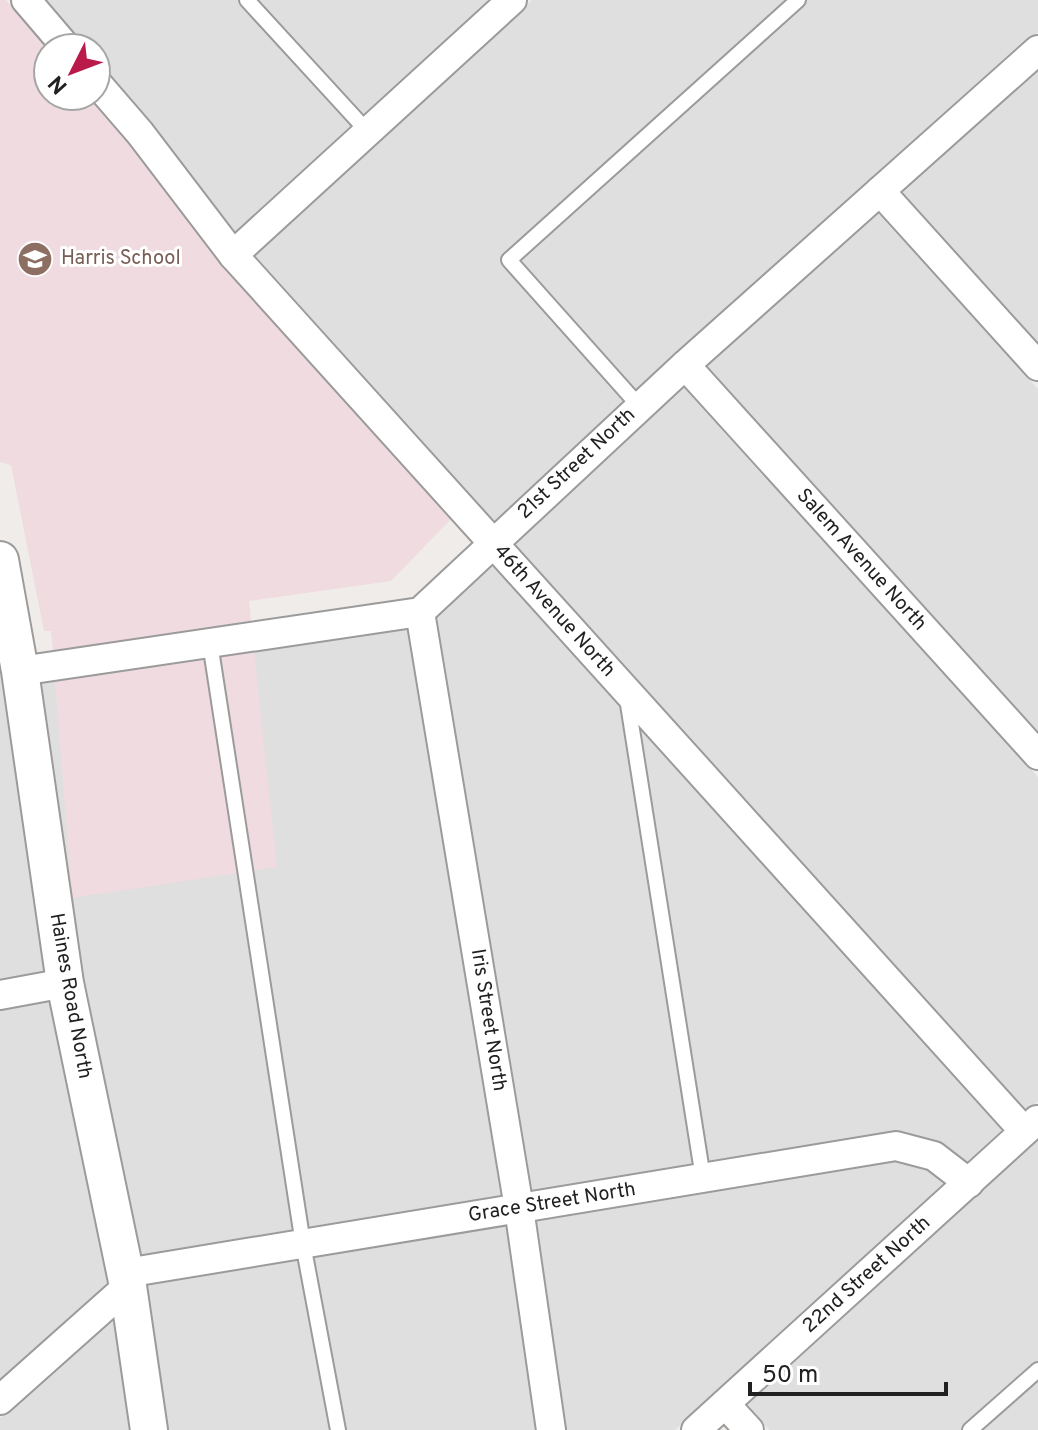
<svg xmlns="http://www.w3.org/2000/svg" width="1038" height="1430" font-family="Overpass,sans-serif">
<style>
.residential{fill:#dfdfdf}
.commercial{fill:#efdbe0}
.lines{fill:none;stroke-linecap:round;stroke-linejoin:round}
.service-casing{stroke:#9b9b9b;stroke-width:18}
.minor-casing{stroke:#9b9b9b;stroke-width:32}
.tertiary-casing{stroke:#9b9b9b;stroke-width:40}
.service{stroke:#fff;stroke-width:14}
.minor{stroke:#fff;stroke-width:28}
.tertiary{stroke:#fff;stroke-width:36}
.labels{text-anchor:middle;dominant-baseline:central;stroke-width:6;stroke-linejoin:round;paint-order:stroke}
.education-label{font-size:20px;fill:#785e54;stroke:#fff;text-anchor:start}
.street-label{font-size:20px;fill:#212121;stroke:#fff}
</style>
<rect width="100%" height="100%" fill="#f0ece9"/>
<g class="residential">
<polygon points="46,0 492,0 237,234 151,123 96,59 96,48 87,48"/>
<polygon points="532,0 1038,0 1038,32 687,345 494,523 254,255"/>
<polygon points="1038,68 1038,344 900,192"/>
<polygon points="877,212 1038,389 1038,732 706,365"/>
<polygon points="683,385 1038,777 1038,1101 1027,1111 512,542"/>
<polygon points="490,563 1004,1131 969,1164 939,1142 896,1133 531,1192 436,616"/>
<polygon points="408,628 502,1197 137,1258 79,980 36,682 55,680 73,898 254,651"/>
<polygon points="0,644 49,972 0,981"/>
<polygon points="53,999 112,1282 0,1382 0,1009"/>
<polygon points="1038,1137 1038,1430 769,1430 746,1404 970,1202"/>
<polygon points="894,1161 927,1169 946,1185 675,1430 566,1430 535,1220"/>
<polygon points="506,1224 536,1430 164,1430 144,1290 147,1284"/>
<polygon points="118,1313 135,1430 0,1430 0,1418"/>
</g>
<g class="commercial">
<polygon points="0,0 6,0 48,49 48,96 88,96 128,143 214,256 451,519 391,581 249,601 251,623 53,651 51,631 44,631 11,465 0,462"/>
<polygon points="254,651 277,867 72,898 55,680"/>
</g>
<g class="lines">
<defs>
<g id="service">
<polyline points="247,0 368,132"/>
<polyline points="640,407 509,260 798,0"/>
<polyline points="210,643 303,1244 338,1430"/>
<polyline points="627,698 703,1178"/>
<polyline points="970,1430 1038,1370"/>
</g>
<g id="minor">
<polyline points="26,0 67,48"/>
<polyline points="96,82 140,133 233,255 1024,1131"/>
<polyline points="880,191 1038,366"/>
<polyline points="233,255 512,0"/>
<polyline points="685,365 1038,755"/>
<polyline points="420,612 519,1208 551,1430"/>
<polyline points="20,671 420,612 685,365 1038,50"/>
<polyline points="0,995 65,983"/>
<polyline points="126,1273 896,1146 934,1156 969,1183"/>
<polyline points="0,1400 128,1286"/>
<polyline points="725,1404 749,1430"/>
<polyline points="696,1430 1037,1120"/>
</g>
<polyline id="tertiary" points="0,560 20,671 65,983 128,1286 149,1430"/>
</defs>
<use href="#service" class="service-casing"/>
<use href="#minor" class="minor-casing"/>
<use href="#tertiary" class="tertiary-casing"/>
<use href="#service" class="service"/>
<use href="#minor" class="minor"/>
<use href="#tertiary" class="tertiary"/>
</g>
<defs>
<symbol id="school-disc" viewBox="-11 -11 22 22"><circle r="9.5" fill="#8d6e63" stroke="#fff"/><path d="M0-5L7-2L0 1L-7-2ZM-4 1L0 2.5L4 1V4Q0 6-4 4Z" fill="#fff"/></symbol>
</defs>
<g fill-rule="evenodd">
<use href="#school-disc" x="15" y="239" width="40" height="40"/>
</g>
<g class="labels">
<g class="education-label">
<text x="61" y="259">Harris School</text>
</g>
<g class="street-label">
<text transform="translate(577 464) rotate(-43)">21st Street North</text>
<text transform="translate(861 560) rotate(48)">Salem Avenue North</text>
<text transform="translate(554 611) rotate(48)">46th Avenue North</text>
<text transform="translate(70 996) rotate(80)">Haines Road North</text>
<text transform="translate(488 1020) rotate(81)">Iris Street North</text>
<text transform="translate(552 1203) rotate(-9)">Grace Street North</text>
<text transform="translate(867 1275) rotate(-42)">22nd Street North</text>
</g>
</g>
<g transform="translate(72 72) rotate(228)"><circle r="38" fill="#ffffff" stroke="#a6a6a6" stroke-width="2"/>
<path d="M0-6L14 30L0 20L-14 30Z" fill="#b91a4a"/>
<text y="-12" font-size="22" font-weight="bold" text-anchor="middle" fill="#212121">N</text>
</g>
<path d="M750 1382v12h196v-12" fill="none" stroke="#212121" stroke-width="4"/>
<text x="762" y="1382" font-size="24" fill="#212121" stroke="#ffffff" stroke-width="6" paint-order="stroke">50 m</text>
</svg>
